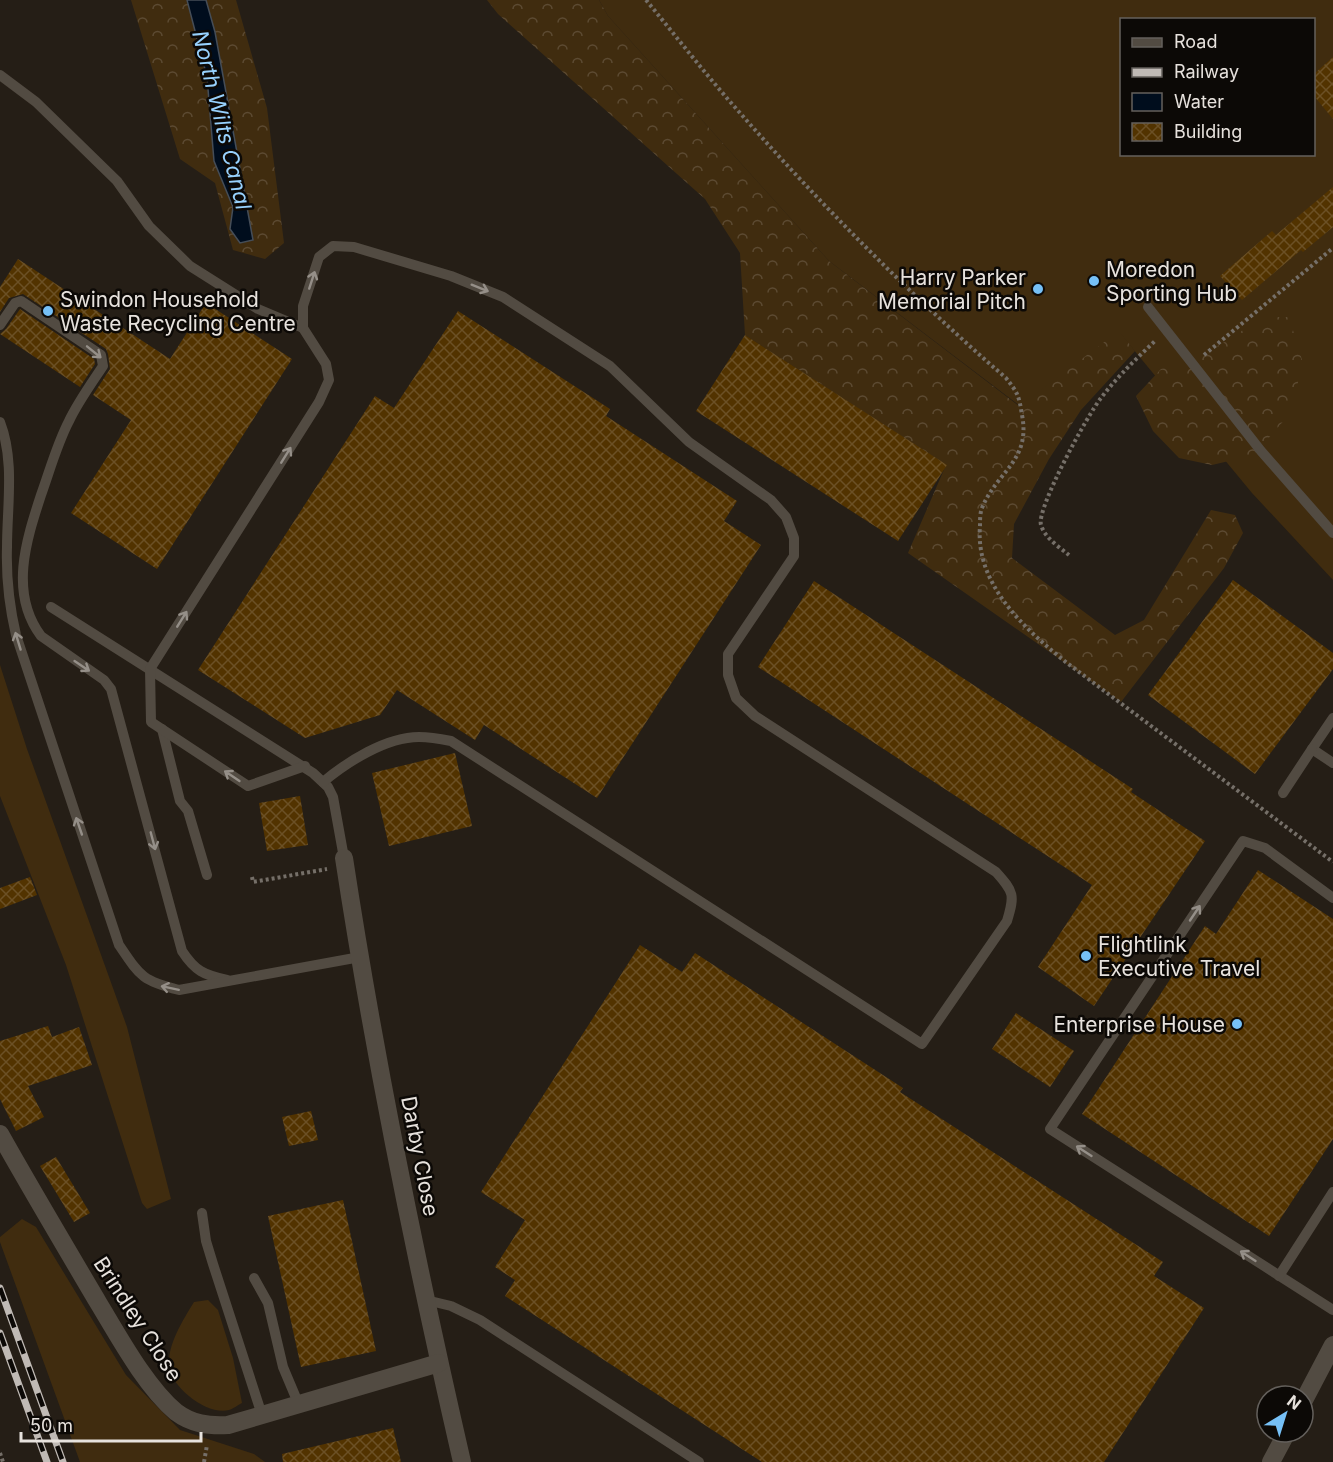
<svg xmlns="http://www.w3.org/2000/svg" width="1333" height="1462" font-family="Inter,sans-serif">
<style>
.grass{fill:#402c0f;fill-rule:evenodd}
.forest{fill:url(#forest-crowns)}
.water{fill:#000d1d;stroke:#454d57;stroke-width:1.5}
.building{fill:url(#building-cross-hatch)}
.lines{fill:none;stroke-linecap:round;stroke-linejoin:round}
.path{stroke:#756f68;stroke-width:4;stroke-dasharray:3 3;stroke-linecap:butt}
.service{stroke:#524b42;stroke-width:10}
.minor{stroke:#524b42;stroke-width:18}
.tertiary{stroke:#524b42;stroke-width:18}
.rail-casing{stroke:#c0bab5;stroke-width:7}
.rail{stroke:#0c0906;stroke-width:4.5;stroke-dasharray:14;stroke-linecap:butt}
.oneway{stroke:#958f88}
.poi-dot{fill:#76c0f6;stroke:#0c0906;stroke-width:2}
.labels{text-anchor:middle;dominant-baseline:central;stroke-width:5;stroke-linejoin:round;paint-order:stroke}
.poi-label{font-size:21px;fill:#e7e2dd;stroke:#0c0906;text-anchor:start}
.street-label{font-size:21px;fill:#e7e2dd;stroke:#0c0906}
.water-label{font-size:22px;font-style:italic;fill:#97d1fd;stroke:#0c0906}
</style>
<defs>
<pattern id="forest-crowns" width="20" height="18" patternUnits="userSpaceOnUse" patternTransform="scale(1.5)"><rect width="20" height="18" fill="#402c0f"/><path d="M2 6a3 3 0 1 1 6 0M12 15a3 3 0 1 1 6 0" fill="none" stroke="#5c4a32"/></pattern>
<pattern id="building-cross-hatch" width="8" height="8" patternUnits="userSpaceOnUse" patternTransform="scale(1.5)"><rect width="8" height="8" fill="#523300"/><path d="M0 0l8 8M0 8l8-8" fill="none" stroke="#6b5025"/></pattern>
</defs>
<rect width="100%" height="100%" fill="#251e16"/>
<g class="grass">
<path d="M599,0H1333V580L1252,493L1119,332L1020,406L829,261L608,16ZM1122,20H1314V154H1122Z"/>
<polygon points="0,665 27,749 127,1027 171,1199 147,1209 142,1203 66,965 0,796"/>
<polygon points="22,1219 36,1227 126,1375 180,1430 254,1454 265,1462 80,1462 0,1242 0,1237"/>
<path d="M208,1300L218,1310L233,1358L242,1403C238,1405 233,1409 229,1410C208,1416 172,1388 169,1367C167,1345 183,1320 194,1302Z"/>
</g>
<g class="forest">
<polygon points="131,0 187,0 207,77 214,161 234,207 230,229 240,243 253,240 215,32 206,0 236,0 267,108 284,243 265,259 233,250 215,183 180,159"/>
<polygon points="487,0 599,0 608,16 829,261 1019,406 1119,331 1135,351 1081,410 1049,459 1014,524 1012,558 1115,635 1144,620 1211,510 1235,515 1243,533 1224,568 1121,702 908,553 946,465 745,335 740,253 705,199 498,14"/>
<polygon points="1273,317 1289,317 1302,360 1293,410 1254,455 1212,465 1179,458 1153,431 1136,396 1161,369 1188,362 1232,338 1255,321"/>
</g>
<polygon class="water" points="187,0 206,0 215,32 253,240 240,243 230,229 233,207 214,161 207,77"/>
<g class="building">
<polygon points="1333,57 1333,119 1314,96 1314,74"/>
<polygon points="1333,187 1333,227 1303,252 1301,250 1242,300 1220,276 1272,231 1276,235"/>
<polygon points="18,259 170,359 206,303 292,359 157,569 71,513 131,420 93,395 110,369 108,354 106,349 23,294 9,298 0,312 0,287"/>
<polygon points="20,309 94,359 95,364 80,387 0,334 6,329"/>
<polygon points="458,311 610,409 606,416 737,501 724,521 761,545 597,798 484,725 475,740 397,690 380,715 305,738 198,670 375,396 394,408"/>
<polygon points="745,335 947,465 898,541 696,411"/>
<polygon points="1233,580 1333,653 1333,669 1255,774 1148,695"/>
<polygon points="814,581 1133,789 1131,792 1205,841 1094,1006 1038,967 1092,885 758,667"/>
<polygon points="455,753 472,826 389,846 372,773"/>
<polygon points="300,796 308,845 267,851 259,803"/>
<polygon points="1258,870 1333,919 1333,1139 1269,1236 1082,1114 1205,926 1216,934"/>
<polygon points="30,877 37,895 0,909 0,888"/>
<polygon points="640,945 682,972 695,953 903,1088 900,1092 1163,1262 1154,1276 1204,1308 1104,1462 762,1462 505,1296 515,1280 495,1267 525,1220 481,1192"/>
<polygon points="1016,1013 1074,1051 1050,1087 992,1049"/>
<polygon points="48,1026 52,1037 79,1027 92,1065 28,1086 44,1117 16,1131 0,1099 0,1041"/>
<polygon points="311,1111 318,1140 289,1146 282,1117"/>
<polygon points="56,1157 90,1213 74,1222 40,1166"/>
<polygon points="343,1200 376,1351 301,1367 268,1216"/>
<polygon points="393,1428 401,1462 283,1462 282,1454"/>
</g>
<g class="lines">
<g class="path">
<path d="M646,0C675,35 703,71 733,105C818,202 908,293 1006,378C1018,393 1019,396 1022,415C1031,461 997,471 982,508C980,513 980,520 980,526C975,585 1025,629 1067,663L1333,862"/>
<polyline points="1204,355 1333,248"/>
<path d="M1069,555C1059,547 1045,538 1041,525C1036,509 1088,414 1101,398C1117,377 1136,359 1155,341"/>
<polyline points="252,877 253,882 327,869"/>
<polyline points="0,1453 3,1462"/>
<polyline points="204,1462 207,1445"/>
</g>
<g class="service">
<polyline points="0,75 36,102 117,181 149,226 190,266 258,309 303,328"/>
<polyline points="1148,307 1261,451 1333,533"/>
<path d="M0,325L15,303L21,301L101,355L103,366C91,384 78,402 69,421C57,444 50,470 41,495C26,541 9,593 41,636L104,680L111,689L182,951C195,971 204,975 227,980"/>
<path d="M0,422C15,461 7,506 7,547C6,577 9,605 16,635L119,945C140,976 142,981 179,990L360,957"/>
<polyline points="51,607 313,773 328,787 333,797 344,858"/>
<polyline points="1333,718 1312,749 1333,763"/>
<polyline points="162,729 180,801 188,811 207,875"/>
<path d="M305,766L248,786L151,722L150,669L319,402L329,380L326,364L303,328V306L319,257L333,246L354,247L451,276L503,297L610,366L689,442L771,500L786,517L794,538V556L728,654V675L736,698L755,716L996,872C1014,892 1015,895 1007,921L922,1044L451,741C441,739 430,737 419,737C386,737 347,762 323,782"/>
<polyline points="1283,793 1312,749"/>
<polyline points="1333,898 1265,848 1243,841 1050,1129 1333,1310"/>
<polyline points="202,1213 206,1241 213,1264 262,1415"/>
<polyline points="1279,1276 1333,1192"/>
<polyline points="254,1278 268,1303 283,1367 299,1405"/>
<polyline points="426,1300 451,1306 480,1320 699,1462"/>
</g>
<g class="minor">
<path d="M344,858C375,1061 416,1262 462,1462"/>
<path d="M0,1134C32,1191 66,1248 99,1304C119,1337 146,1387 176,1412C192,1424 208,1426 228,1425L439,1363"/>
</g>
<g class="tertiary">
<polyline points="1303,1402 1333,1345"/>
<polyline points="1271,1462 1287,1432"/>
</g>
<defs>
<g id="rail">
<polyline points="0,1288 63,1462"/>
<polyline points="0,1333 47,1462"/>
</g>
</defs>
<use href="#rail" class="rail-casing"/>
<use href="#rail" class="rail"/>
</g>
<defs><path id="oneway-shaft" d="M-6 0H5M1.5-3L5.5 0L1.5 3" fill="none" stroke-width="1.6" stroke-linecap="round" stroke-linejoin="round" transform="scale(1.5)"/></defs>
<g class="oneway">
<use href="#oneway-shaft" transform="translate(312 280) rotate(-72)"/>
<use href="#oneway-shaft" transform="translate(480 288) rotate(22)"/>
<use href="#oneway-shaft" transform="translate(94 352) rotate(39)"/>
<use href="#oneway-shaft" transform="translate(286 455) rotate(-58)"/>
<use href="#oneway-shaft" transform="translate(182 619) rotate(-58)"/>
<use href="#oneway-shaft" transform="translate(18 641) rotate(-107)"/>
<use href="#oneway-shaft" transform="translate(82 666) rotate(34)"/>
<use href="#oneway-shaft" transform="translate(232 776) rotate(-146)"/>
<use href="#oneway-shaft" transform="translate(79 826) rotate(-109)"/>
<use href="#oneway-shaft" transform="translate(153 841) rotate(75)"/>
<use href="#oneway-shaft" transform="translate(1195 913) rotate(-56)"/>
<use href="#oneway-shaft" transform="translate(170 988) rotate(-168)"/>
<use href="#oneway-shaft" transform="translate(1084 1151) rotate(-147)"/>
<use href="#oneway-shaft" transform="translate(1248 1256) rotate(-147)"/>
</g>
<g class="poi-dot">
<circle cx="1094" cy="281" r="6"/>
<circle cx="1038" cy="289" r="6"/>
<circle cx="48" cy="311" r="6"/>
<circle cx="1086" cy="956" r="6"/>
<circle cx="1237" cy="1024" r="6"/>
</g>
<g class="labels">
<g class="poi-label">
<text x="1106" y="269">Moredon<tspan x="1106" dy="24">Sporting Hub</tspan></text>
<text x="1026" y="277" text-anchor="end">Harry Parker<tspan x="1026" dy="24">Memorial Pitch</tspan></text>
<text x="60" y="299">Swindon Household<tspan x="60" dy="24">Waste Recycling Centre</tspan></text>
<text x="1098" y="944">Flightlink<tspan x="1098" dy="24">Executive Travel</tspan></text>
<text x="1225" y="1024" text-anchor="end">Enterprise House</text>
</g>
<g class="street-label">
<text transform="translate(420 1156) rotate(79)">Darby Close</text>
<text transform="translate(138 1319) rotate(57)">Brindley Close</text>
</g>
<g class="water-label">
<text transform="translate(222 120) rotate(76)">North Wilts Canal</text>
</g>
</g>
<rect x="1120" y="18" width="195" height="138" fill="#0c0906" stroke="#64605c" stroke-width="1.5"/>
<rect x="1132" y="38" width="30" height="9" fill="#524b42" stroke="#64605c" stroke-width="1.5"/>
<text x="1174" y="48" font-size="18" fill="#e7e2dd">Road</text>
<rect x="1132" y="68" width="30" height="9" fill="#c0bab5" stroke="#64605c" stroke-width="1.5"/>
<text x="1174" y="78" font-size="18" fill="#e7e2dd">Railway</text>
<rect x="1132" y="93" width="30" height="18" fill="#000d1d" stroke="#64605c" stroke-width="1.5"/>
<text x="1174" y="108" font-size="18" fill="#e7e2dd">Water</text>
<rect x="1132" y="123" width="30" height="18" fill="url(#building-cross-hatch)" stroke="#64605c" stroke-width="1.5"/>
<text x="1174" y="138" font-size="18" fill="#e7e2dd">Building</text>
<g transform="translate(1285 1414) rotate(38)"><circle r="28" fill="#0c0906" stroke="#64605c" stroke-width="1.5"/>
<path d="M0-4.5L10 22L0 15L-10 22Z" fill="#76c0f6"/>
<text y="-9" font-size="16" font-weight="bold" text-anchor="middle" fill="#e7e2dd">N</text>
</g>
<path d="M21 1432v9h180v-9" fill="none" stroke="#e7e2dd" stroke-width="3"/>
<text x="30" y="1432" font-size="18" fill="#e7e2dd" stroke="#0c0906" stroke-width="4.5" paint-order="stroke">50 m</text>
</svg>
